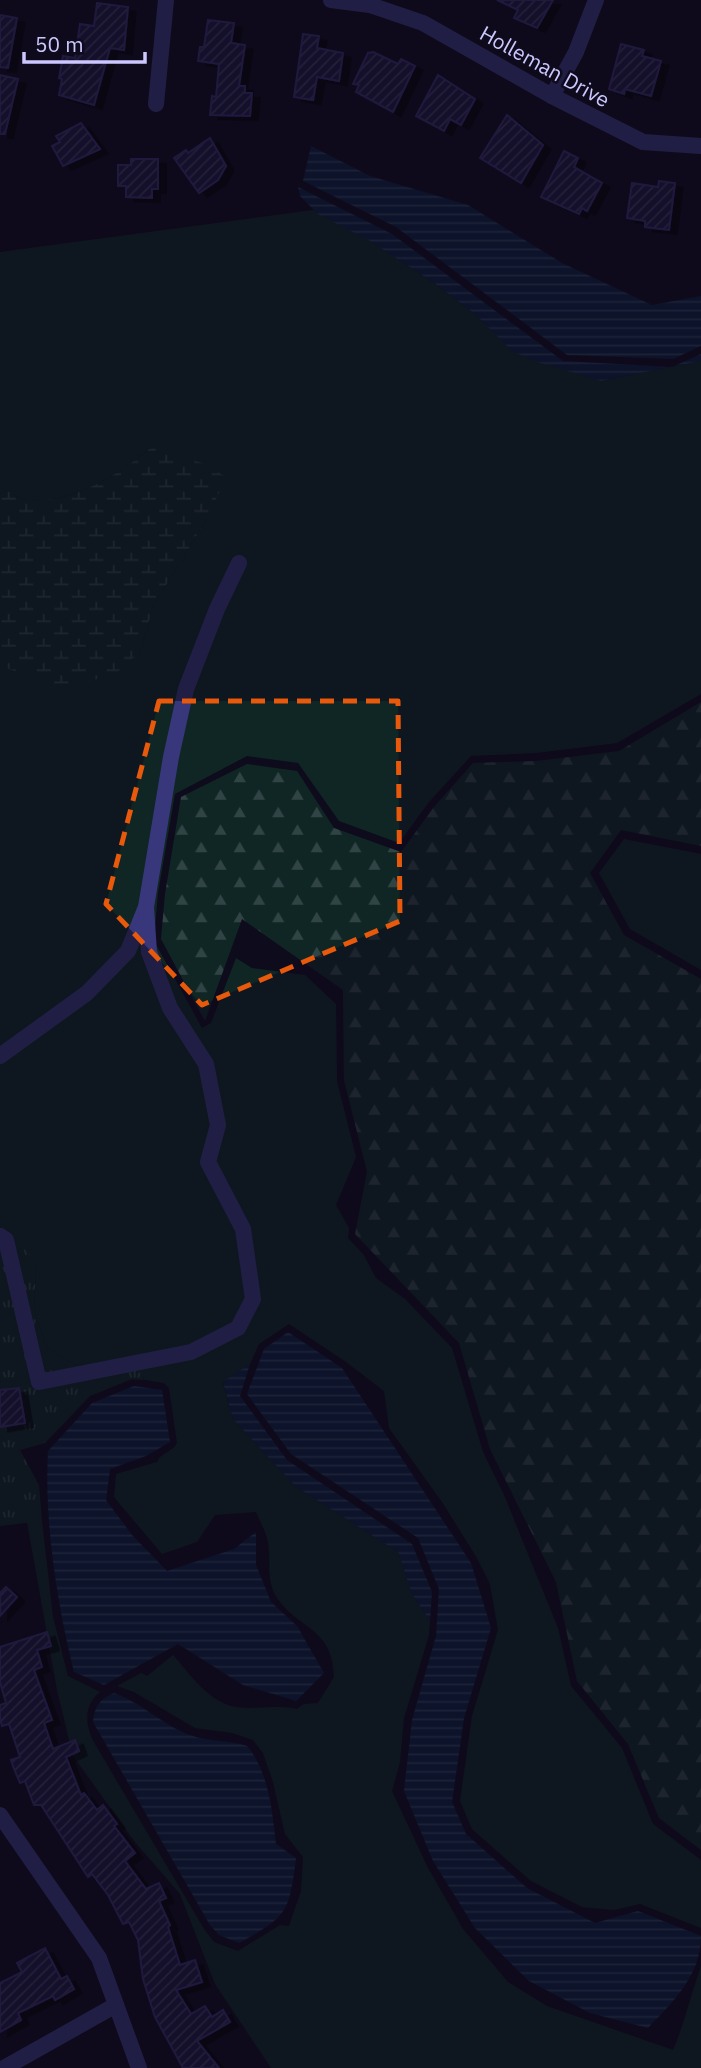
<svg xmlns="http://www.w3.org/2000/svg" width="701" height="2068" font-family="'IBM Plex Sans',sans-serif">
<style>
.grass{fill:#0f2624}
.forest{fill:url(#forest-firs)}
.wetland{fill:url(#wetland-marsh)}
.park{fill:url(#park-tufts)}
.water{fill:url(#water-rules)}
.building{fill:url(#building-hatch);stroke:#352a68;stroke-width:2;filter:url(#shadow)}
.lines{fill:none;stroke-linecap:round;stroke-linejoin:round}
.minor{stroke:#38377b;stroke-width:16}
.marked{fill:none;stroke:#e8590c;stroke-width:5;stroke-dasharray:14 9;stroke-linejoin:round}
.labels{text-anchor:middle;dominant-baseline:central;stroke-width:5;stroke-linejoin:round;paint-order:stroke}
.street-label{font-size:21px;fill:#ccc7fe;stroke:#0e0b1c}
</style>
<defs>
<pattern id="forest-firs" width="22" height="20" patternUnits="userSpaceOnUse" patternTransform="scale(1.75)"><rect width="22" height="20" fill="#0f2624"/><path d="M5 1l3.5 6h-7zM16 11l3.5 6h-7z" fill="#314445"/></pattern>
<pattern id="wetland-marsh" width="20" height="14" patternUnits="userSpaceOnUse" patternTransform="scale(1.75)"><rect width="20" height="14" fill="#0f2624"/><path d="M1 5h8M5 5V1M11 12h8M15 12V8" fill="none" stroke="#314445"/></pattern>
<pattern id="park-tufts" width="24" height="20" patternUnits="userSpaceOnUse" patternTransform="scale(1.75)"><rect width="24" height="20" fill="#0f2624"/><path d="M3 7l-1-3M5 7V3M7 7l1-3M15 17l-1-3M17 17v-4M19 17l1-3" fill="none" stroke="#314445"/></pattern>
<pattern id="water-rules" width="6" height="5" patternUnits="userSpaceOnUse" patternTransform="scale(1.75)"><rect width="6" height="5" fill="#0b1e3c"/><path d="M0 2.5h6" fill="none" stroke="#2d3d59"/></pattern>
<pattern id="building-hatch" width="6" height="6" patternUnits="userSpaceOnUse" patternTransform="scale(1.75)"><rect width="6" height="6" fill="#1e183d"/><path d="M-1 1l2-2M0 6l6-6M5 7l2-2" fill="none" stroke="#3e385a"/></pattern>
<filter id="shadow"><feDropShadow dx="8" dy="4.5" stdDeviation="0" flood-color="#0009"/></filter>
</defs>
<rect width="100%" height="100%" fill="#0e0b1c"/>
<g class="grass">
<path d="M313,210L370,241L433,282L475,314L512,350L601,381L701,361V694L617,743L536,753L471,756L429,802L399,843L339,821L298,763L247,756L175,794L158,893L154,941L202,1028L211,1023L236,958L252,968L305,975L336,1004L337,1081L356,1157L336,1205L349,1228L348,1238L363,1254L376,1278L405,1299L452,1348L483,1452L504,1495L558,1628L571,1686L622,1748L653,1824L701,1860V1928L640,1904L614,1910L582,1907L531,1881L472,1829L460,1801L472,1716L498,1630L490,1584L477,1558L442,1502L389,1428L384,1391L346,1362L289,1324L259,1344L250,1364L223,1383L233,1419L295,1486L398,1552L412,1594L430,1621L429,1635L404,1718L400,1762L392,1791L427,1866L463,1929L508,1982L547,2006L673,2050C685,2022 691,1994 701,1966V2068H271L215,1984L180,1894L135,1842L73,1756L57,1690L27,1522L42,1521L53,1617L68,1676L100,1692C84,1705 85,1721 92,1739L204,1929L214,1942L238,1951L280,1925L289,1926L301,1891L303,1857L285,1834L273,1782L263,1753L253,1740L232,1733L195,1728L134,1692L117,1686L141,1673L147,1676L173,1655C190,1674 209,1703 236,1707C256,1710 276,1704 297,1709L304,1704L318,1703L334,1677C333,1626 296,1629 276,1596C266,1579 271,1561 268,1542C266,1532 260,1521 256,1512L215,1515L197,1542L162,1554L114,1497L116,1474L157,1462C161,1452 173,1452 177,1443L169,1388L164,1383L145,1380L132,1362L100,1369L73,1364L47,1347L34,1311L36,1262L0,1234V666L33,675L139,653L154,605L208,517L152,447C118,474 76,503 30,500C21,500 9,491 0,487V252Z"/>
<polygon points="624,839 701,854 701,970 630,929 599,873"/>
</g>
<polygon class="forest" points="701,702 701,846 621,830 590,873 624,935 701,979 701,1850 659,1818 628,1744 577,1681 556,1582 490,1449 459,1343 355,1234 367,1172 344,1080 343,990 242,919 205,1021 161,939 165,894 181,797 247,764 297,771 334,828 401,852 434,807 473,763 536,761 619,751"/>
<path class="wetland" d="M152,447L202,463L226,477L208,517L154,605L139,653L117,672L69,689L0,666V487C9,491 21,500 30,500C76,503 118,474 152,447Z"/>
<polygon class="park" points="0,1234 21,1245 36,1262 34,1311 47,1347 73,1364 99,1369 132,1362 145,1380 132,1379 90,1396 45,1443 20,1450 39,1485 42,1521 0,1526"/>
<g class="water">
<polygon points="311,146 370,176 468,205 562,263 652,305 701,296 701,346 673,359 567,355 396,227 303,181"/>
<polygon points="298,187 392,234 563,361 672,367 701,354 701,361 601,381 537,362 512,351 475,314 433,282 370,241 318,214 300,196"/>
<path d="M288,1332L342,1368L471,1563L491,1628L464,1718L452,1802L466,1834L527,1888L595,1923L638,1911L701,1936C701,1975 673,2002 648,2028L590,2013L529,1981L475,1928L433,1861L404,1791L412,1720L436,1636L439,1589L418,1538L291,1454L247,1394L264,1349Z"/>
<polygon points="250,1364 240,1396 287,1460 412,1544 432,1592 430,1621 412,1594 398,1552 295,1486 233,1419 223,1382"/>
<path d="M134,1386L162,1390L170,1442L146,1456L110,1469L106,1500L132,1535L167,1571L234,1549L256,1532V1565L271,1602L297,1626L324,1673L296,1701L243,1685L178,1644L104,1685L74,1672C57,1603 44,1521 48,1451L92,1403Z"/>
<path d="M114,1693C143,1703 164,1727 193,1736C211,1742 229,1740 247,1746C269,1772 272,1811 276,1844L296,1858C289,1913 288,1916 239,1943L219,1935L210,1925L93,1722C95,1706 99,1700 114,1693Z"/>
</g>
<g class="building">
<polygon points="497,0 553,0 537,28 514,18 518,10"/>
<polygon points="97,3 128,7 124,50 110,48 94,105 59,95 62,79 59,78 63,56 75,58 80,24 94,26"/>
<polygon points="0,15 17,18 8,68 0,67"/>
<polygon points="208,20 234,23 231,43 245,45 239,86 245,86 245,93 252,93 250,116 210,115 212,96 216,97 219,64 198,61 200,47 204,47"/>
<polygon points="303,34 319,36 317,48 343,53 339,81 317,77 313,100 294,97"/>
<polygon points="621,44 644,50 642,56 661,61 651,96 625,89 624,94 609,89"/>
<polygon points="373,52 398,64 401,59 415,66 393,112 356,92 359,85 353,84 368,53"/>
<polygon points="0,75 18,79 5,134 0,134"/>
<polygon points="438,75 475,99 461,125 450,119 444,131 416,116"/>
<polygon points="507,115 543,145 521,183 480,158"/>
<polygon points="81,123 100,149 63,166 52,146 60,142 56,136"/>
<polygon points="210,138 226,166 218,180 199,193 174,158 186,150 188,153"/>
<polygon points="564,151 578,158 574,167 602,183 587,211 582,208 579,214 541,197"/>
<polygon points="131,159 158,159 158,189 152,189 152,198 126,197 126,186 118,186 118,165 131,165"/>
<polygon points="659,181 675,183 669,230 645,227 645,221 627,218 632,183 658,187"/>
<polygon points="19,1388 25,1423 0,1427 0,1390"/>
<polygon points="6,1587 17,1597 0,1616 0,1593"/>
<polygon points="47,1632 51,1646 37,1650 42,1667 34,1670 52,1720 44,1723 53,1749 75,1740 79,1751 66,1757 81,1795 84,1793 97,1810 103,1805 117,1824 114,1826 135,1853 125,1861 146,1889 159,1883 166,1898 159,1901 170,1925 168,1927 180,1965 195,1960 202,1982 176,1990 191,2014 205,2006 212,2017 223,2010 230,2022 197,2041 219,2068 183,2068 155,2017 143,1979 138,1940 129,1922 123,1924 108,1895 92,1874 88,1877 41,1805 34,1805 25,1781 20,1783 14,1769 11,1760 20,1757 9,1724 2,1726 0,1719 0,1705 6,1703 0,1682 0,1647"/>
<polygon points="45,1948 61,1979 67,1976 74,1989 55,2000 53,1996 18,2013 21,2020 0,2032 0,1983 22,1972 17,1963"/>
</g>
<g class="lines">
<g class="minor">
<polyline points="331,0 370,5 423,23 552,96 643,142 701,146"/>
<polyline points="552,96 576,52 596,0"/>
<polyline points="156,104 166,0"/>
<polyline points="0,1056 87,993 128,951 146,907 171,757 186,689 217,609 239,563"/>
<polyline points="0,1236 6,1240 39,1382 191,1352 238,1328 253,1299 243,1229 208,1162 218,1125 206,1064 170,1008 149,952 146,907"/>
<polyline points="0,1815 99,1958 139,2068"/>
<polyline points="4,2068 116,2005"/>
</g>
</g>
<path d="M0 0H701V2068H0ZM159,701H398L400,921L202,1005L106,904Z" fill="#0e0b1c" fill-opacity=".55" fill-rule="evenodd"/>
<path class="marked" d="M159,701H398L400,921L202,1005L106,904Z"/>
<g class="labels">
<g class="street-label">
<text transform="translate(545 66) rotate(29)">Holleman Drive</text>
</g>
</g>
<path d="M24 52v10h121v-10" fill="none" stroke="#ccc7fe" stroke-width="3.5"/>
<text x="35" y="52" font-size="21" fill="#ccc7fe" stroke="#0e0b1c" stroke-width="5" paint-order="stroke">50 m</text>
</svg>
